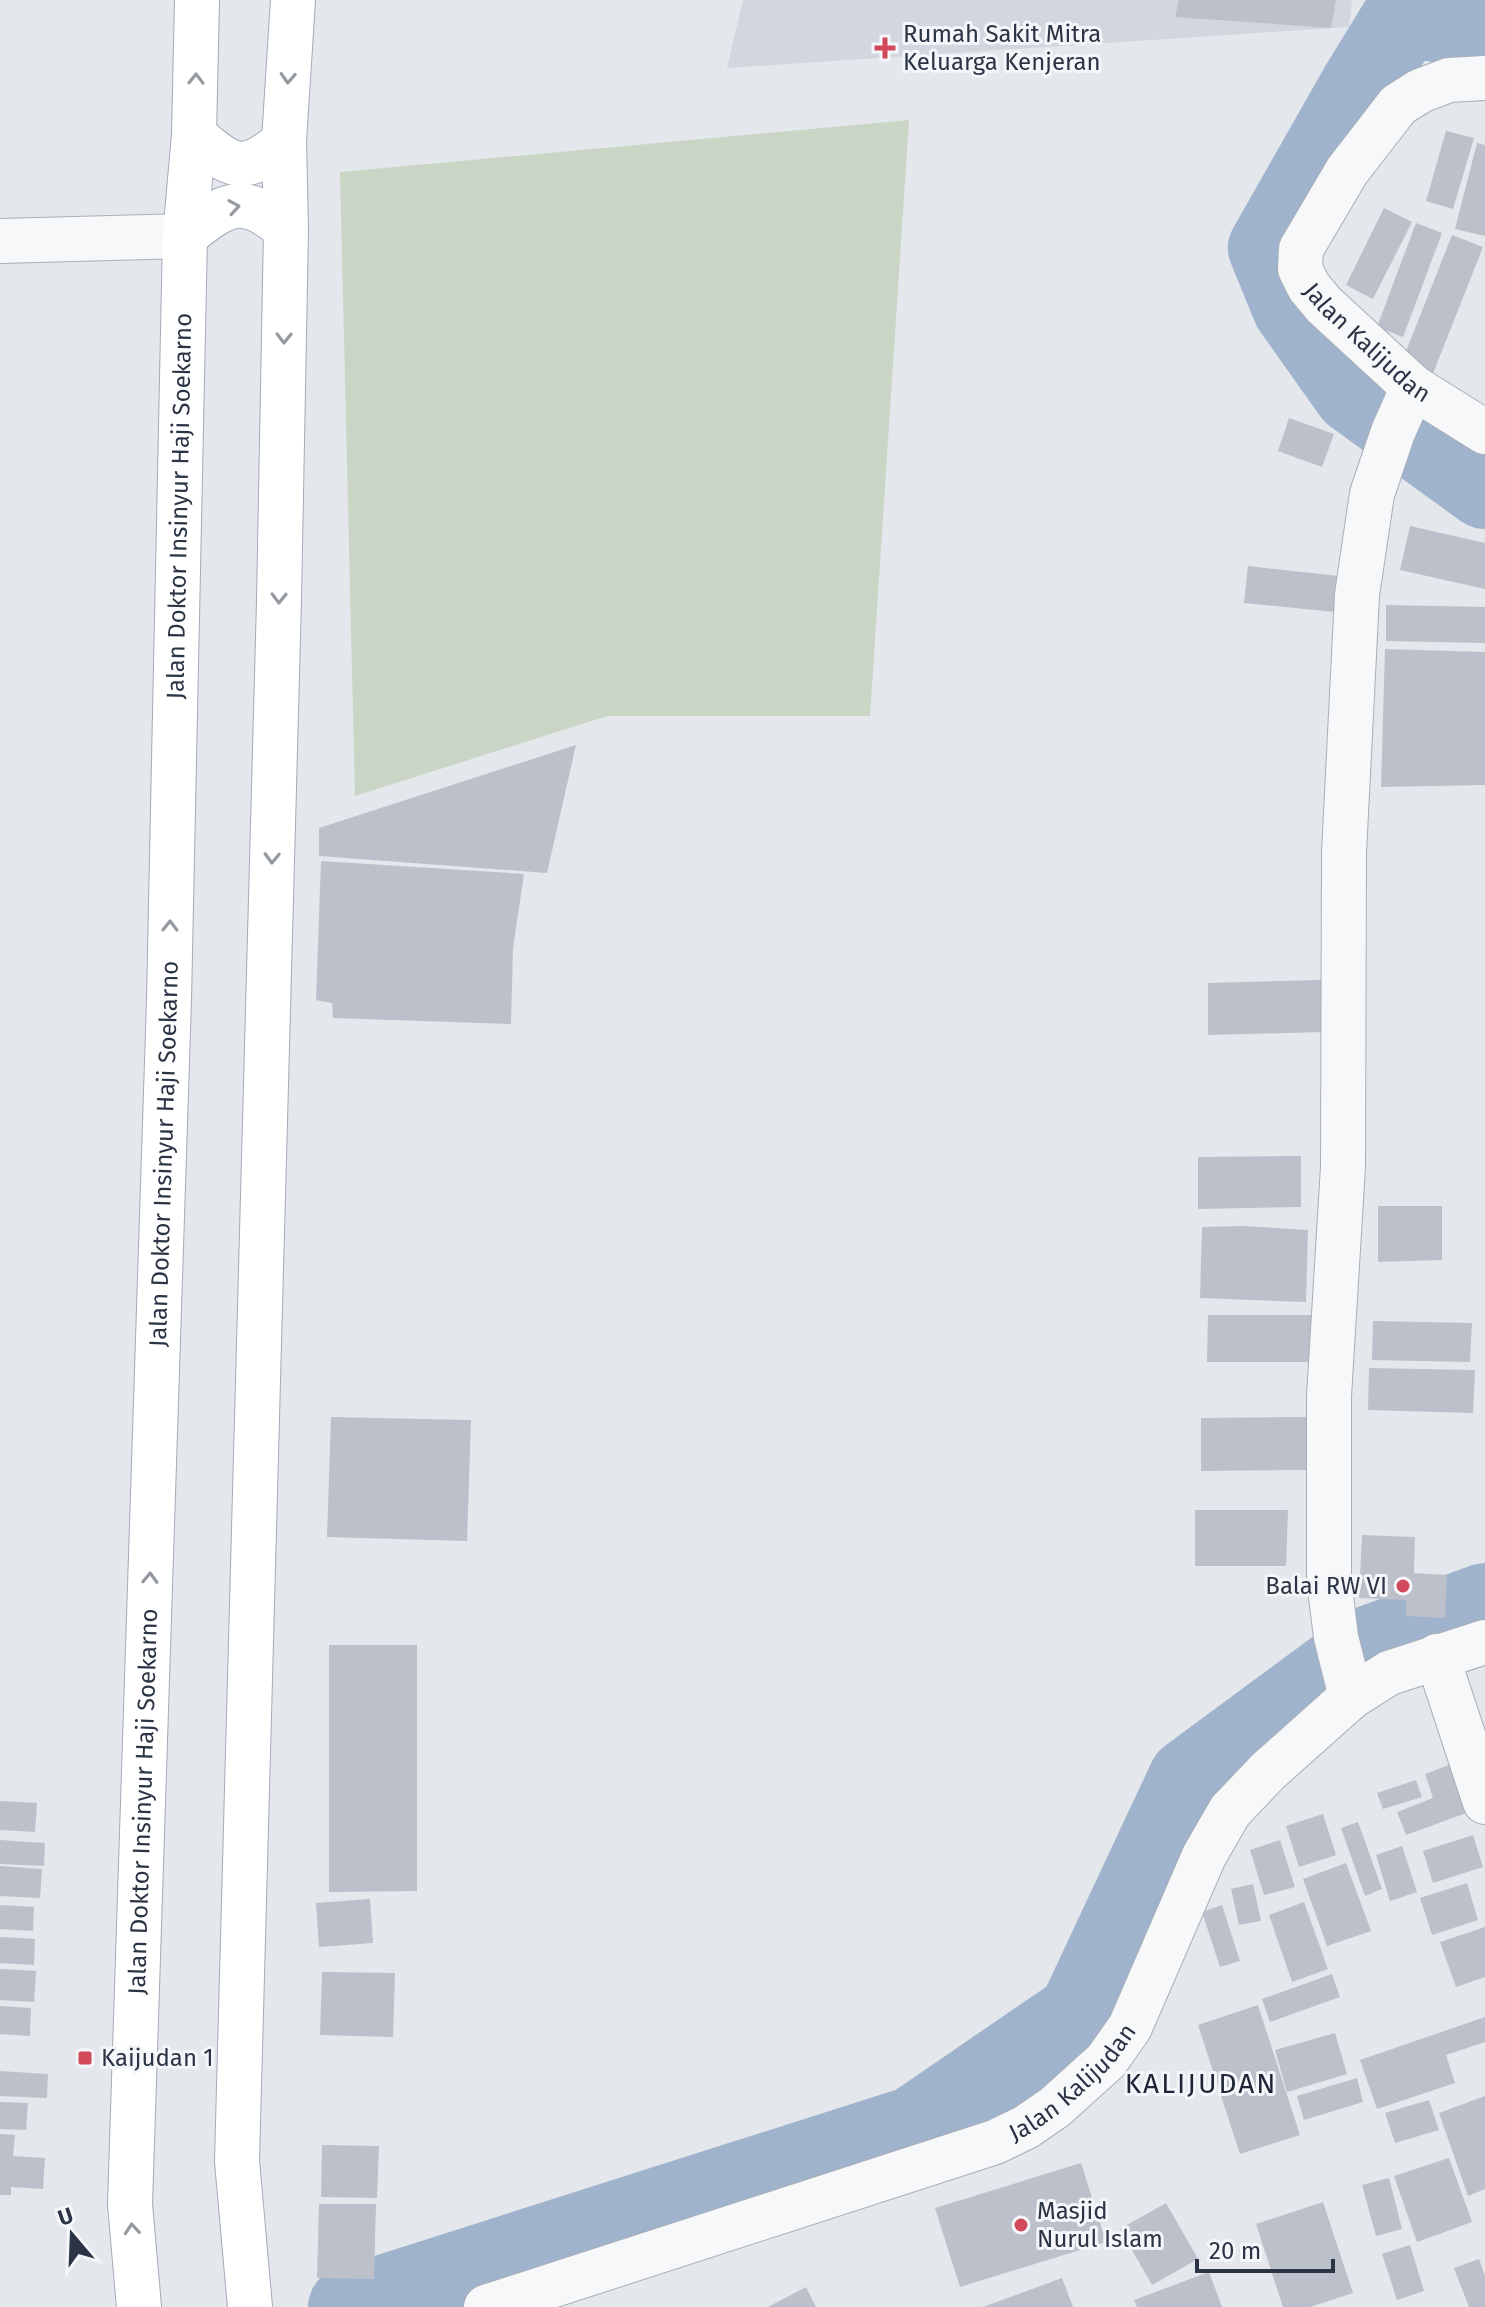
<svg xmlns="http://www.w3.org/2000/svg" width="1485" height="2307" font-family="'Fira Sans',sans-serif">
<style>
.built{fill:#d2d6de}
.green{fill:#c9d6c5}
.lines{fill:none;stroke-linecap:round;stroke-linejoin:round}
.river{stroke:#9fb4cc;stroke-width:82}
.building{fill:#bbc0ca}
.minor-casing{stroke:#a9aeb7;stroke-width:46}
.major-casing{stroke:#a3abb8;stroke-width:46}
.minor{stroke:#f7f8fa;stroke-width:44}
.major{stroke:#fff;stroke-width:44}
.oneway{stroke:#959aa2}
.poi-dot{fill:#d1495b;stroke:#f4f6f9;stroke-width:3}
.labels{text-anchor:middle;dominant-baseline:central;stroke-width:6;stroke-linejoin:round;paint-order:stroke}
.poi-label{font-size:24px;fill:#2b3445;stroke:#f4f6f9;text-anchor:start}
.street-label{font-size:24px;fill:#2b3445;stroke:#f4f6f9}
.quarter-label{font-size:28px;letter-spacing:2px;fill:#1d2536;stroke:#f4f6f9}
</style>
<rect width="100%" height="100%" fill="#e4e7ec"/>
<polygon class="built" points="743,0 1352,0 1349,27 727,68"/>
<polygon class="green" points="909,120 870,716 607,716 355,796 340,172"/>
<g class="lines">
<g class="river">
<polyline points="1485,29 1404,16 1360,88 1269,248 1293,307 1354,393 1485,488"/>
<polyline points="349,2307 914,2127 1079,2014 1189,1779 1368,1647 1485,1604"/>
</g>
</g>
<g class="building">
<polygon points="1179,0 1336,0 1331,28 1175,17"/>
<polygon points="1446,131 1474,138 1453,209 1426,201"/>
<polygon points="1477,143 1485,145 1485,236 1455,229"/>
<polygon points="1384,208 1412,222 1373,299 1346,285"/>
<polygon points="1416,223 1442,233 1403,337 1377,327"/>
<polygon points="1452,235 1483,247 1432,376 1401,364"/>
<polygon points="1289,418 1334,434 1322,467 1278,451"/>
<polygon points="1410,526 1485,543 1485,589 1400,570"/>
<polygon points="1248,566 1339,576 1335,612 1244,603"/>
<polygon points="1386,605 1485,607 1485,643 1386,641"/>
<polygon points="1385,649 1485,652 1485,785 1381,787"/>
<polygon points="576,745 547,873 319,856 319,828"/>
<polygon points="321,861 524,874 513,948 511,1024 333,1018 332,1003 316,1000"/>
<polygon points="1321,980 1323,1032 1208,1035 1208,983"/>
<polygon points="1301,1156 1301,1207 1198,1209 1198,1157"/>
<polygon points="1378,1206 1442,1206 1442,1260 1378,1262"/>
<polygon points="1243,1226 1308,1230 1306,1302 1200,1298 1202,1227"/>
<polygon points="1208,1315 1318,1315 1318,1362 1207,1362"/>
<polygon points="1373,1321 1472,1323 1470,1362 1372,1360"/>
<polygon points="1369,1368 1475,1370 1473,1413 1368,1410"/>
<polygon points="331,1417 471,1420 467,1541 327,1537"/>
<polygon points="1308,1417 1307,1470 1201,1471 1201,1418"/>
<polygon points="1195,1510 1288,1510 1286,1566 1195,1566"/>
<polygon points="1362,1535 1415,1537 1414,1573 1447,1575 1445,1618 1406,1616 1406,1600 1359,1598"/>
<polygon points="329,1645 417,1645 417,1891 329,1892"/>
<polygon points="1462,1760 1480,1808 1406,1835 1397,1812 1433,1798 1425,1774"/>
<polygon points="1416,1780 1422,1797 1383,1809 1377,1793"/>
<polygon points="0,1801 37,1803 35,1832 0,1830"/>
<polygon points="1323,1814 1336,1855 1299,1867 1286,1826"/>
<polygon points="1358,1822 1382,1889 1365,1896 1341,1828"/>
<polygon points="1473,1835 1483,1867 1433,1883 1423,1851"/>
<polygon points="0,1840 45,1843 44,1866 0,1864"/>
<polygon points="1280,1840 1295,1887 1264,1895 1250,1850"/>
<polygon points="1402,1846 1417,1892 1390,1901 1376,1855"/>
<polygon points="1346,1863 1371,1931 1327,1946 1303,1879"/>
<polygon points="0,1866 42,1869 40,1898 0,1896"/>
<polygon points="1467,1883 1478,1920 1432,1935 1420,1898"/>
<polygon points="1253,1884 1261,1921 1239,1925 1231,1889"/>
<polygon points="370,1899 373,1943 319,1947 316,1903"/>
<polygon points="1304,1902 1328,1969 1292,1982 1269,1915"/>
<polygon points="0,1905 34,1907 33,1931 0,1929"/>
<polygon points="1222,1905 1240,1961 1220,1967 1202,1912"/>
<polygon points="1485,1927 1485,1977 1456,1987 1440,1942"/>
<polygon points="0,1937 35,1939 34,1965 0,1963"/>
<polygon points="0,1969 36,1971 34,2002 0,2000"/>
<polygon points="322,1972 395,1973 393,2037 320,2035"/>
<polygon points="1332,1974 1340,1997 1270,2022 1262,1999"/>
<polygon points="1258,2005 1300,2135 1240,2154 1198,2025"/>
<polygon points="0,2006 31,2008 30,2036 0,2034"/>
<polygon points="1485,2017 1485,2042 1446,2055 1455,2083 1377,2109 1360,2060"/>
<polygon points="1335,2033 1347,2074 1287,2092 1275,2050"/>
<polygon points="0,2071 48,2074 47,2098 0,2096"/>
<polygon points="1357,2078 1363,2102 1304,2120 1297,2096"/>
<polygon points="1485,2096 1485,2189 1468,2196 1439,2113"/>
<polygon points="1429,2100 1439,2130 1395,2143 1385,2113"/>
<polygon points="0,2102 28,2103 26,2130 0,2129"/>
<polygon points="0,2134 15,2135 13,2156 45,2158 43,2189 11,2187 11,2195 0,2195"/>
<polygon points="322,2145 379,2146 377,2198 321,2197"/>
<polygon points="1449,2158 1472,2222 1417,2242 1394,2176"/>
<polygon points="1081,2163 1106,2242 960,2287 935,2208"/>
<polygon points="1389,2178 1402,2229 1376,2236 1362,2185"/>
<polygon points="1323,2202 1353,2293 1310,2307 1283,2307 1256,2224"/>
<polygon points="1166,2203 1198,2259 1152,2285 1120,2229"/>
<polygon points="319,2204 376,2204 374,2279 317,2278"/>
<polygon points="1410,2245 1424,2291 1397,2300 1382,2254"/>
<polygon points="1479,2259 1485,2276 1485,2307 1469,2307 1454,2268"/>
<polygon points="1209,2272 1222,2307 1137,2307 1134,2300"/>
<polygon points="1062,2278 1073,2307 983,2307"/>
<polygon points="806,2287 816,2307 768,2307"/>
</g>
<g class="lines">
<defs>
<g id="minor">
<path id="s1" d="M1485,78L1449,80L1420,91L1398,105L1347,171L1301,249L1300,269L1309,287L1324,305L1413,387L1485,432"/>
<polyline points="0,241 185,236"/>
<polyline points="1437,1656 1485,1802"/>
<polyline points="1351,1697 1336,1637 1329,1580 1329,1396 1343,1167 1344,853 1357,595 1365,541 1372,494 1393,432 1413,387"/>
<path id="s2" d="M486,2307L995,2142L1026,2127L1055,2107L1106,2061L1130,2027L1204,1856L1230,1811L1268,1771L1351,1697L1389,1673L1485,1642"/>
</g>
<g id="major">
<path d="M194,135C232,168 243,176 284,141"/>
<path d="M185,236C226,203 242,192 286,229"/>
<path id="s3" d="M139,2307L130,2204L169,1000L185,236L194,135L197,0"/>
<polyline points="250,2307 237,2161 279,601 286,229 284,141 293,0"/>
</g>
</defs>
<use href="#minor" class="minor-casing"/>
<use href="#major" class="major-casing"/>
<use href="#minor" class="minor"/>
<use href="#major" class="major"/>
</g>
<defs><path id="oneway-chevron" d="M-2-3.5L2.5 0L-2 3.5" fill="none" stroke-width="1.6" stroke-linecap="round" stroke-linejoin="round" transform="scale(2)"/></defs>
<g class="oneway">
<use href="#oneway-chevron" transform="translate(288 78) rotate(93)"/>
<use href="#oneway-chevron" transform="translate(196 79) rotate(-89)"/>
<use href="#oneway-chevron" transform="translate(234 207) rotate(-9)"/>
<use href="#oneway-chevron" transform="translate(284 338) rotate(91)"/>
<use href="#oneway-chevron" transform="translate(279 598) rotate(91)"/>
<use href="#oneway-chevron" transform="translate(272 858) rotate(92)"/>
<use href="#oneway-chevron" transform="translate(170 926) rotate(-89)"/>
<use href="#oneway-chevron" transform="translate(150 1578) rotate(-88)"/>
<use href="#oneway-chevron" transform="translate(132 2229) rotate(-95)"/>
</g>
<g class="poi-dot">
<path d="M881 36h8v8h8v8h-8v8h-8v-8h-8v-8h8z"/>
<circle cx="1403" cy="1586" r="8"/>
<rect x="77" y="2050" width="16" height="16" rx="4"/>
<circle cx="1021" cy="2225" r="8"/>
</g>
<g class="labels">
<g class="poi-label">
<text x="903" y="34">Rumah Sakit Mitra<tspan x="903" dy="28">Keluarga Kenjeran</tspan></text>
<text x="1387" y="1586" text-anchor="end">Balai RW VI</text>
<text x="101" y="2058">Kaijudan 1</text>
<text x="1037" y="2211">Masjid<tspan x="1037" dy="28">Nurul Islam</tspan></text>
</g>
<g class="street-label">
<text stroke="none"><textPath href="#s1" startOffset="388">Jalan Kalijudan</textPath></text>
<text stroke="none"><textPath href="#s3" startOffset="1802">Jalan Doktor Insinyur Haji Soekarno</textPath></text>
<text stroke="none"><textPath href="#s3" startOffset="1154">Jalan Doktor Insinyur Haji Soekarno</textPath></text>
<text stroke="none"><textPath href="#s3" startOffset="506">Jalan Doktor Insinyur Haji Soekarno</textPath></text>
<text stroke="none"><textPath href="#s2" startOffset="634">Jalan Kalijudan</textPath></text>
</g>
<g class="quarter-label">
<text x="1201" y="2083">KALIJUDAN</text>
</g>
</g>
<g transform="translate(72 2235) rotate(341)" stroke="#f4f6f9" stroke-width="6" paint-order="stroke">
<path d="M0-6L14 30L0 20L-14 30Z" fill="#2b3445"/>
<text y="-12" font-size="22" font-weight="bold" text-anchor="middle" fill="#2b3445">U</text>
</g>
<path d="M1197 2259v12h136v-12" fill="none" stroke="#2b3445" stroke-width="4"/>
<text x="1209" y="2259" font-size="24" fill="#2b3445" stroke="#f4f6f9" stroke-width="6" paint-order="stroke">20 m</text>
</svg>
